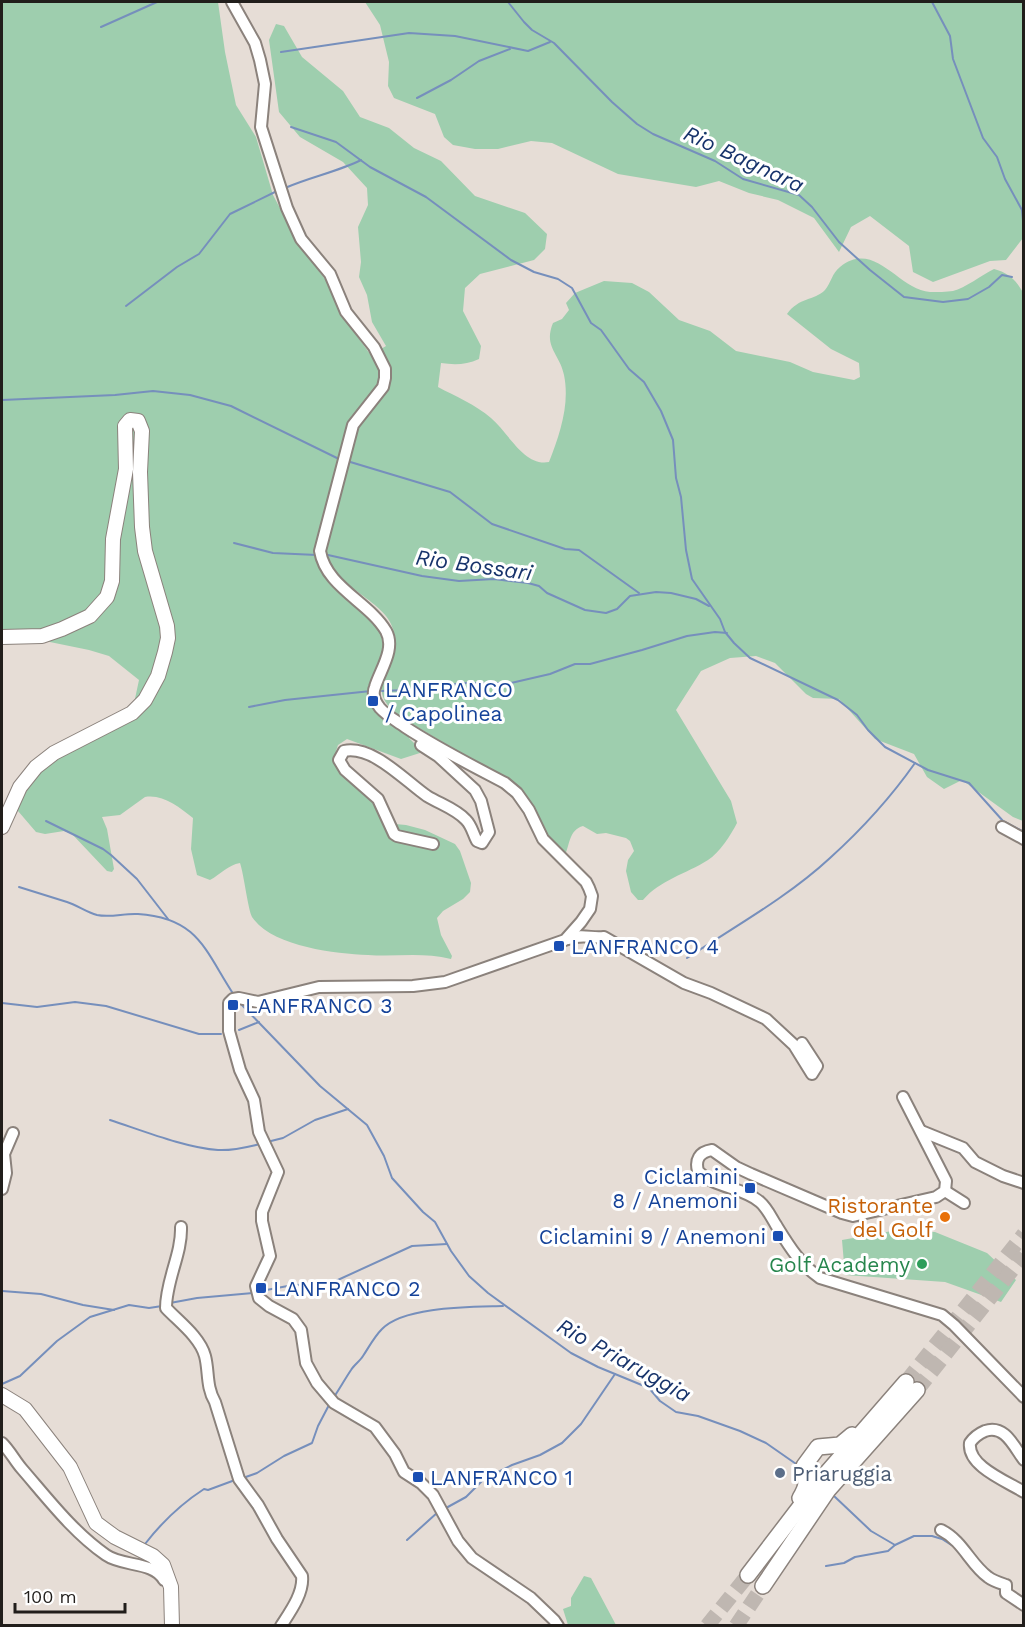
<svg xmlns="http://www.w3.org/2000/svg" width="1025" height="1627" font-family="'Work Sans',sans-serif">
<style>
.green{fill:#9eceae}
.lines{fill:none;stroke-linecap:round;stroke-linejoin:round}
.stream{stroke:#768fbc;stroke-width:2}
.highway-tunnel{stroke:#bfb7b1;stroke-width:15;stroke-dasharray:15 8;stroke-linecap:butt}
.minor-casing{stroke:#8b827c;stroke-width:14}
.major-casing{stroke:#8b827c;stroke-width:16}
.highway-casing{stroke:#8b827c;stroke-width:18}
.minor{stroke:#fff;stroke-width:10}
.major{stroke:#fff;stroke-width:14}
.highway{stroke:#fff;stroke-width:15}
.transit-dot{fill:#1a4fb4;stroke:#fff;stroke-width:2}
.food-dot{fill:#e8710a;stroke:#fff;stroke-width:2}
.leisure-dot{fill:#2e9e5b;stroke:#fff;stroke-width:2}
.service-dot{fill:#5c6f8a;stroke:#fff;stroke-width:2}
.labels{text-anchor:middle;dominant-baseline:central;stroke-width:6;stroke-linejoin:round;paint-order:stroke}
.transit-label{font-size:21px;fill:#164399;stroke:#fff;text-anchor:start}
.food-label{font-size:21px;fill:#c56008;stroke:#fff;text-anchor:end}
.leisure-label{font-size:21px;fill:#27864d;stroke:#fff;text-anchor:end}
.service-label{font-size:21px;fill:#4e5e75;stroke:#fff;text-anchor:start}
.water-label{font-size:22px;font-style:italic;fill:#17336b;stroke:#fff}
</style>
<rect width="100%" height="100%" fill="#e6ddd6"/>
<g class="green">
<path d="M2,2H218L225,52L236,105L256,137L273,195L300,246L328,283L341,314L378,365L381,377L377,390L353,415L337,467L316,551L344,596L375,622L384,634L386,647L368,694L373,705L409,732V738L423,752L401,759L347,739L338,745L334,757L371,792L384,823L406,825L425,830L455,844L460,851L471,883L470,892L463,899L443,911L437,918L441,935L452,956L451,959C423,952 396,957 368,955C334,953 273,947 252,917C248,910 244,875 240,863C228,865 221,874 210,880L197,875L191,849L193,818C179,807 163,794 145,797L120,815L102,817L107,829L114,869L112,872L107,871L72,834L64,831L45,834L36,832L18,811C20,771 101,728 133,708L139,680L109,656L89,650L45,641L2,645Z"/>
<polygon points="365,2 1023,2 1023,238 1006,260 990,261 933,282 913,272 909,246 870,216 851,227 839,252 814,218 778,200 749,193 719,181 696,187 618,174 552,143 531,141 498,149 475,149 453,145 444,137 435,114 394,98 388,86 389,62 380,25"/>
<path d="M276,24L284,26L302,57L343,91L360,117L389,128L414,148L441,161L475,196L525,213L547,234L545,249L534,260L480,274L465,288L463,311L481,346L479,359C466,365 454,365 441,363L438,387C455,396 476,405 491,418C508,432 524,467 549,462C560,434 570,404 564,375C560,354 543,347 553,323L562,319L569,310L566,303L575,293L604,281L632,283L649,292L679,320L710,331L736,351L790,362L813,372L854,380L860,377L859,363L831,349L787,314C799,297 814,301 825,290C831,283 832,273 840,267C875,239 898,290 930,292C937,292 947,292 953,291C965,288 982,275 994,269C1009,273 1016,280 1024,294L1023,821L1013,817L962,780L944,789L927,777L914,754L875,739L839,699L813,698L806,694L775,663L756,656L730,658L701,671L676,710L731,801L737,823C731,835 719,853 708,860C686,874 660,880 643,900H638L631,892L626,871L628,860L634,851L630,841L626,838L606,833L597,834L583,826C569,830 570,844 565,855L547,837L527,796L519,788L404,719C355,687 403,666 393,629C385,599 330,587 326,549L355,429L388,383L390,368L386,357L381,349L386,346L372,322L367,295L359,277L361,262L358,227L368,205L367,188L343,162L300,137L279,112L269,40Z"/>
<polygon points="892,1231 935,1232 987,1253 1016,1280 1001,1302 945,1282 845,1275 842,1240"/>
<polygon points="584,1576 591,1578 616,1625 568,1625 563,1609 571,1606 571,1598"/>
</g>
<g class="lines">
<g class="stream">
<polyline points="508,2 524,22 532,30 554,43 612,102 637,124 653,134 715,161 743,179 799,195 812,207 839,242 870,270 904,297 943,302 968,299 989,287 1002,275 1012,277"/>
<polyline points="932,2 950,36 953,59 983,138 997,157 1005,179 1022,210 1024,232"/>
<polyline points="101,27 157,2"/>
<polyline points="281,52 409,33 455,36 528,51 550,42"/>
<polyline points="417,98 451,80 479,61 510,49"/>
<polyline points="291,127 336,142 370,167 426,197 511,260 534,272 558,279 572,288 591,323 601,330 629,369 644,382 661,411 673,440 676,478 681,497 686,550 692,579 720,619 725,632 734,643 750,658 838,700 857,715 868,730 885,747 928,770 969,783 1003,821 1024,832"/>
<path d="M285,188C310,177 337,172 361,160"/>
<polyline points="126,306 177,267 199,254 230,214 277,191"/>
<polyline points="2,400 115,395 153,391 190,395 231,406 341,460"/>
<polyline points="347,461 450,492 492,524 565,549 579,550 639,593"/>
<polyline points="234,543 273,553 317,555"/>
<polyline points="328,555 422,576 459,581 494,579 528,583 539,586 547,593 585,610 606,613 617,609 630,596 656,592 671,593 696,599 709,606"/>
<polyline points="382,691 428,689 461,683 511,683 550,674 575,664 590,664 642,650 687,636 715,632 727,633"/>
<polyline points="249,707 285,700 371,691"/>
<polyline points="46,821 103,849 111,855 137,879 168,919"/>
<path d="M19,887C35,892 51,897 67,902C77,905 86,912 97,915C111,918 124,913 138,914C199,918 205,951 234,995"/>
<path d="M687,958C734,927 788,897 830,858C861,830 891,797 915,763"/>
<polyline points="239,1002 320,1086 367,1125 384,1156 392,1178 423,1212 435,1222 451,1251 469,1276 488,1293 571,1353 598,1367 649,1388 660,1401 676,1412 698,1416 740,1431 766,1443 799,1466"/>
<polyline points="2,1003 37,1007 75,1002 106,1006 199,1034 221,1034"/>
<polyline points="239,1030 259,1022"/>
<path d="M110,1120C141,1130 186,1148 218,1150C233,1151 247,1147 260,1144"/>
<polyline points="267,1142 283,1138 315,1120 348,1109"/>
<polyline points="2,1291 41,1294 83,1305 114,1310"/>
<polyline points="261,1291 293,1285 329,1284 412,1246 447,1244"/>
<polyline points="170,1303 197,1298 253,1293"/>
<polyline points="2,1384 20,1376 57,1341 90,1317 129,1305 149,1308 162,1306"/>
<path d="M334,1397C340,1388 345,1379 351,1370C354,1365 360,1361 363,1356C369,1347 374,1337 382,1329C404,1306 472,1307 503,1306"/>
<polyline points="243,1478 257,1473 284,1456 312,1443 318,1426 329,1405"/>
<polyline points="834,1496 871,1531 895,1545"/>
<polyline points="446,1508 466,1497 484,1479 512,1465 540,1455 562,1443 581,1424 615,1374"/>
<polyline points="407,1540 438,1512"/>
<path d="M145,1544C162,1522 181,1504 204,1489L208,1490L235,1480"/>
<polyline points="826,1566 844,1563 855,1557 888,1551 895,1545 914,1536 932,1536 942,1539 956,1548"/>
<polyline points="991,1584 1001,1590"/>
</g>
<g class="highway-tunnel">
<polyline points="906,1382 1024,1234"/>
<polyline points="917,1390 1024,1255"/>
<polyline points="707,1626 748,1575"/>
<polyline points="736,1626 763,1586"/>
</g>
<defs>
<g id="minor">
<path d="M232,2L255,43L260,60L265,84L261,127L287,208L301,239L330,274L346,312L374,347L385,369V378L383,387L353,425L320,551C326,587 369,602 386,631C396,649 380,670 375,687C372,694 375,702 380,708C387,716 397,721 405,727C437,748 471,765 505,783L517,793L529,810L543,839L586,882L589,888L592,896L590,909L581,922L565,940L445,982L413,986L319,987L258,1002L239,998L233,999L229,1003V1031L240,1070L254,1100L259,1132L278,1172L262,1212V1221L270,1256L256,1286L259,1298L269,1306L293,1319L301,1330L306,1363L317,1383L334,1403L375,1427L395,1454L404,1472L421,1483L433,1495L458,1541L472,1558L531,1598L554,1620L558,1626"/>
<path d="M421,745L438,756L475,790L481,801L489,832L482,843L477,841C473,834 472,826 466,820C456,809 440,804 427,796C405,781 373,745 344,751L339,760L345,770L378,799L394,834L397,836L433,844"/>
<polyline points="1002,827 1024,839"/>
<path d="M568,939C584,933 591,939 604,937L684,983L711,993L766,1019L794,1045L812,1074L817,1066L802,1043"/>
<path d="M903,1097L946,1181L945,1191L936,1197L853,1216L842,1213L751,1174L736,1167L712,1150C699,1152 695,1160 698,1171C714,1188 743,1187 760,1202C767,1208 771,1217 776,1225C789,1246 799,1263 820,1278L942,1315L954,1325L1024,1397"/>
<polyline points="921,1131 963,1148 975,1162 1003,1176 1024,1183"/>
<polyline points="2,1189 6,1173 4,1154 13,1133"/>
<polyline points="945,1191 964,1203"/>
<path d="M181,1227C182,1254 166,1280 166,1308C178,1321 200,1337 205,1356C209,1371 206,1387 215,1402L239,1479L258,1505L277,1539L302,1576C304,1593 290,1612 281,1626"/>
<path d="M2,1443C10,1451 15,1461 22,1469C48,1499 73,1532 106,1555C123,1567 153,1561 164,1580L169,1581"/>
<path d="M1024,1460C1014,1447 1005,1424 985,1431C978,1434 974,1437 970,1443C967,1466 1006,1481 1024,1492"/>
<path d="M941,1530C963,1541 970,1564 988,1577C993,1581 1000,1583 1006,1585V1593L1024,1605"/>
</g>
<g id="major">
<polyline points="2,637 42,636 62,629 90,616 107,597 112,581 113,539 126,469 125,426 130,420 138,421 142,431 140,472 142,527 145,551 167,626 168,638 165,652 158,676 145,700 132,713 54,753 36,767 20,787 2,827"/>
<polyline points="2,1395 25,1409 70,1467 96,1523 115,1537 153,1556 163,1565 171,1587 172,1626"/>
</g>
<g id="highway">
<path d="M800,1498C807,1487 808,1479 804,1466L818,1447L840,1445L852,1435"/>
<polyline points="748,1575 819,1482 906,1382"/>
<polyline points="763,1586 828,1490 917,1390"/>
</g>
</defs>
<use href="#minor" class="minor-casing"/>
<use href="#major" class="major-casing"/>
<use href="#highway" class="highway-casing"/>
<use href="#minor" class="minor"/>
<use href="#major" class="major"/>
<use href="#highway" class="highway"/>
</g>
<g class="transit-dot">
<rect x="367" y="695" width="12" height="12" rx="3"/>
<rect x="553" y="940" width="12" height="12" rx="3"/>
<rect x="227" y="999" width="12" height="12" rx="3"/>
<rect x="744" y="1182" width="12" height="12" rx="3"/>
<rect x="772" y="1230" width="12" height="12" rx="3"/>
<rect x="255" y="1282" width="12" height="12" rx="3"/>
<rect x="412" y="1471" width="12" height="12" rx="3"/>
</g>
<circle class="food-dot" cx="945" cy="1217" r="6"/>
<circle class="leisure-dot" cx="922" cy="1264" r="6"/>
<circle class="service-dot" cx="780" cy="1473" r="6"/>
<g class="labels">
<g class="transit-label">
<text x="385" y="689">LANFRANCO<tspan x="385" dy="24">/ Capolinea</tspan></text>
<text x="571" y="946">LANFRANCO 4</text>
<text x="245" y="1005">LANFRANCO 3</text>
<text x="738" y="1176" text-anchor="end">Ciclamini<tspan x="738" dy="24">8 / Anemoni</tspan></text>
<text x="766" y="1236" text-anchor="end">Ciclamini 9 / Anemoni</text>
<text x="273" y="1288">LANFRANCO 2</text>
<text x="430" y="1477">LANFRANCO 1</text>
</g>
<g class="food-label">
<text x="933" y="1205">Ristorante<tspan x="933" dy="24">del Golf</tspan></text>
</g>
<g class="leisure-label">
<text x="910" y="1264">Golf Academy</text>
</g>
<g class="service-label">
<text x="792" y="1473">Priaruggia</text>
</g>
<g class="water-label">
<text transform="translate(744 159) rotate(25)">Rio Bagnara</text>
<text transform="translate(474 565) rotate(8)">Rio Bossari</text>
<text transform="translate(624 1360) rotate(29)">Rio Priaruggia</text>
</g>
</g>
<rect width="1025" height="1627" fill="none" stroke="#211e1b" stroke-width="6"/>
<path d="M15 1603v9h110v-9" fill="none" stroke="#211e1b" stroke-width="3"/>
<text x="24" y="1603" font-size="18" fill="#211e1b" stroke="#ffffff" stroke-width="4.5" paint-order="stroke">100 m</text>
</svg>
